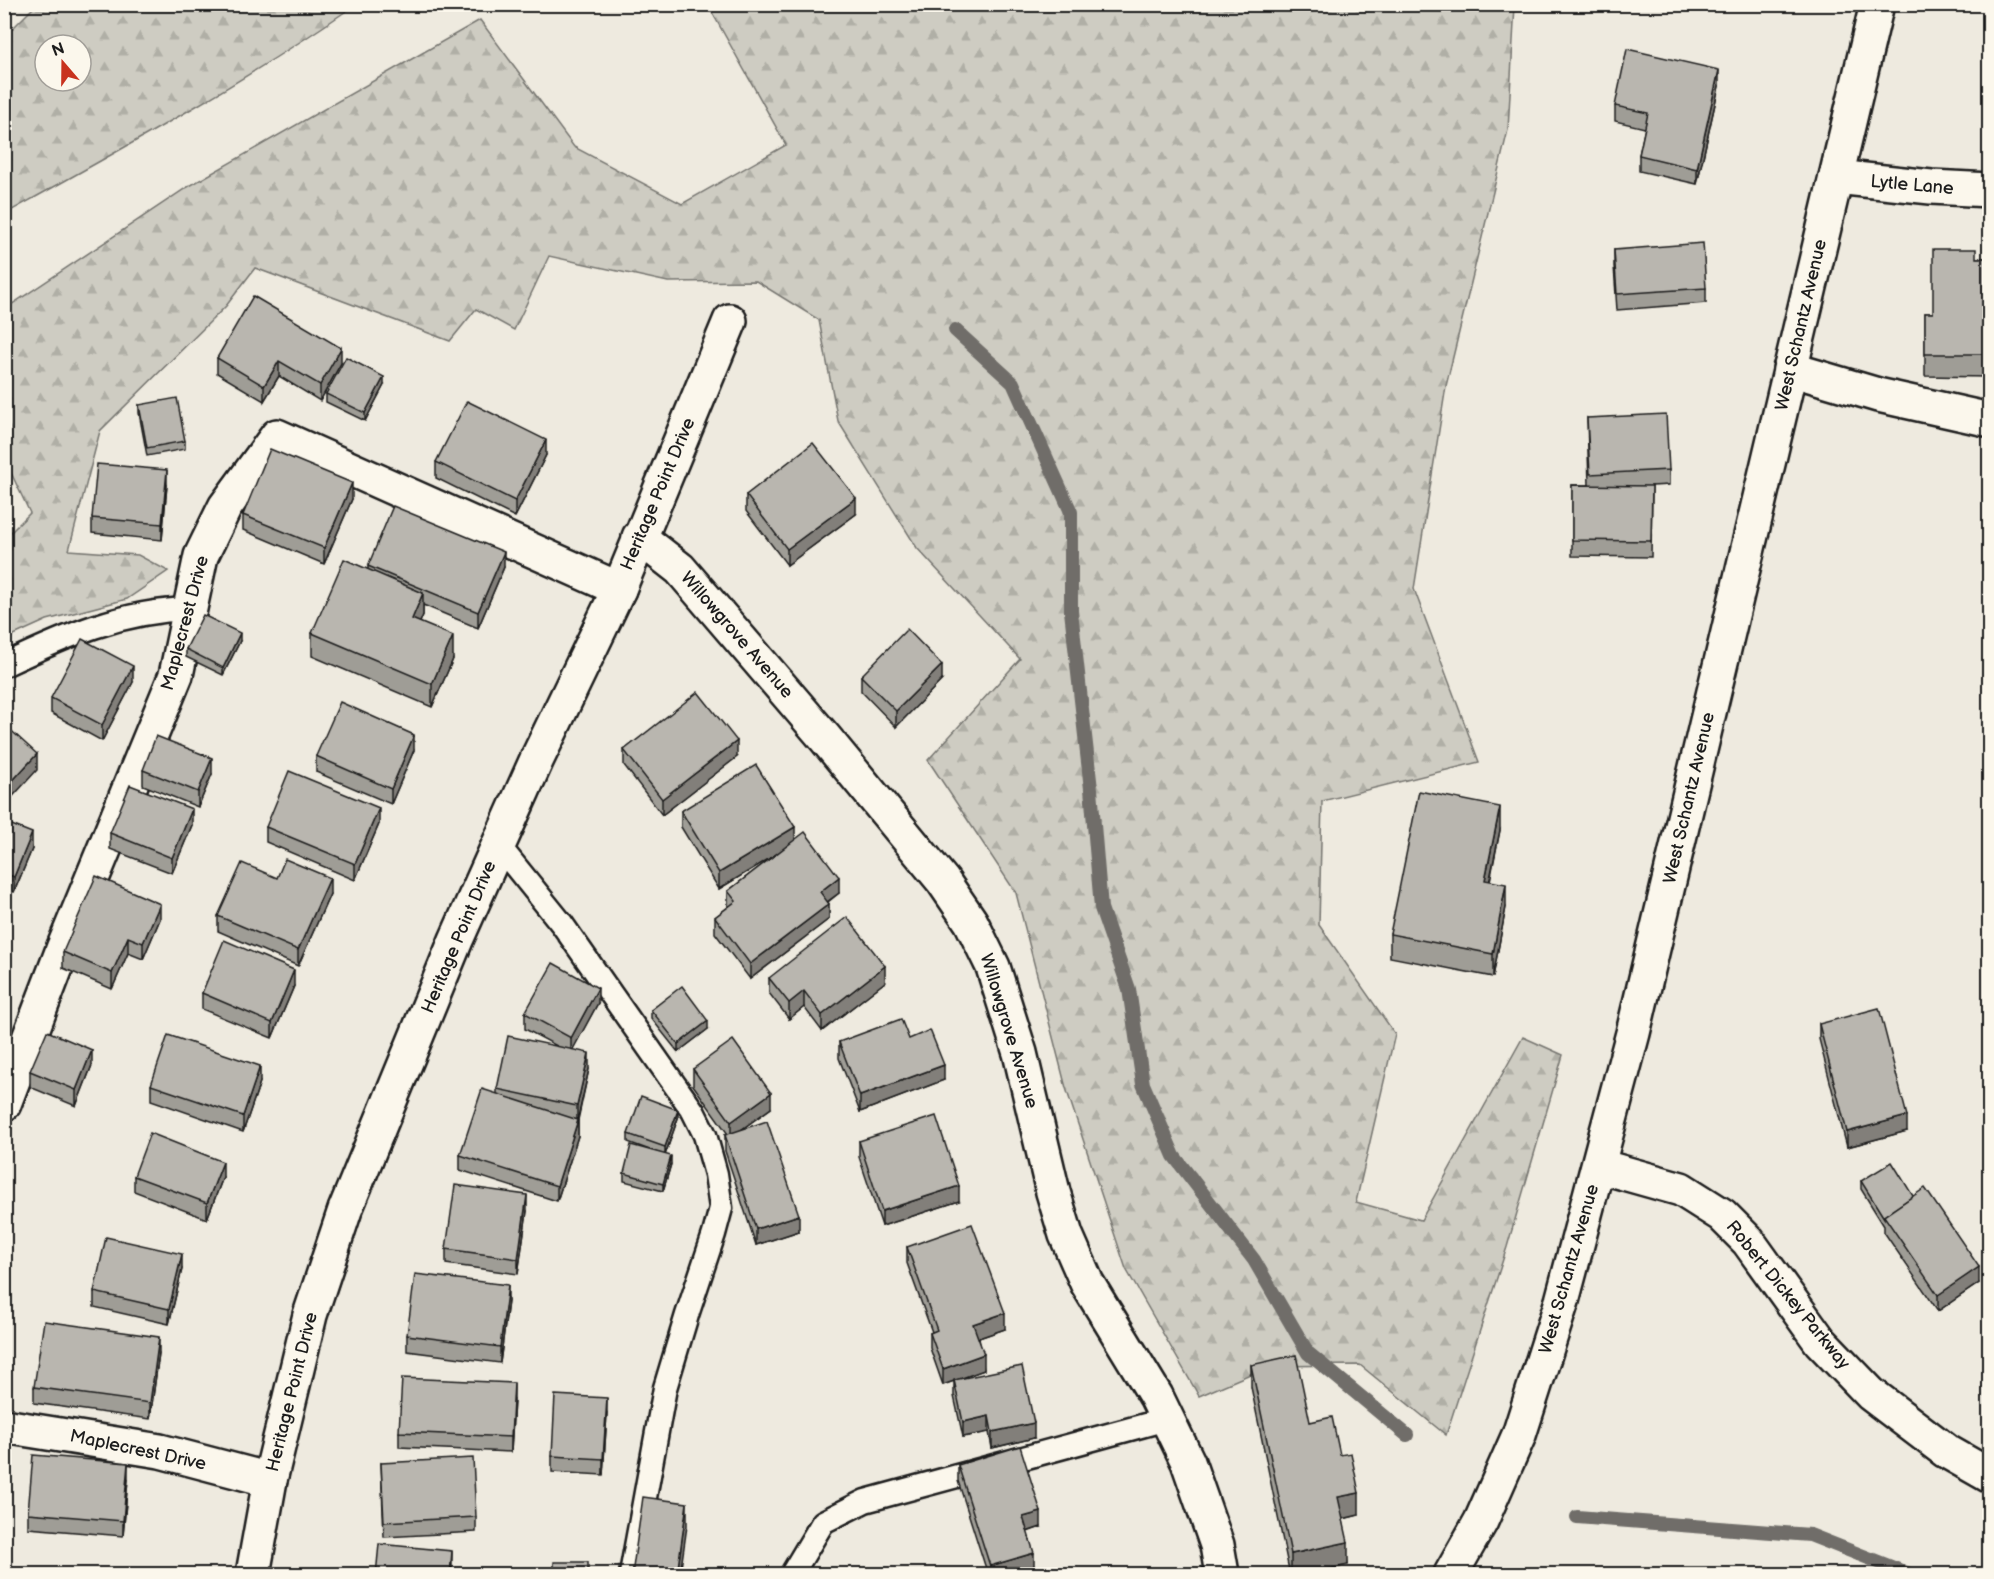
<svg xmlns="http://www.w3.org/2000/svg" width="1994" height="1579" font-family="'Balsamiq Sans',sans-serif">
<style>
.forest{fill:url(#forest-firs);stroke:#75746f;stroke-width:1.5;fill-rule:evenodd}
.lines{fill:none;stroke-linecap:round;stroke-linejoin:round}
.stream{stroke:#6f6d69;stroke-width:14}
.lane-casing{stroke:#1c1c1c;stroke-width:27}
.street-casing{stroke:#1c1c1c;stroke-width:38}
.secondary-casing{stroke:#1c1c1c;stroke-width:38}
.lane{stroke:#fbf7ec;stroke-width:22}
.street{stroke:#fbf7ec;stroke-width:33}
.secondary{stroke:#fbf7ec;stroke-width:33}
.wall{fill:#9f9d96;stroke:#1c1c1c;stroke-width:1.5}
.shaded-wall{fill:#827f7a;stroke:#1c1c1c;stroke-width:1.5}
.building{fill:#b9b6af;stroke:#1c1c1c;stroke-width:1.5}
.labels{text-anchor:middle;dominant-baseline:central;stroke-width:4.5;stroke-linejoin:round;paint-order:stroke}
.street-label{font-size:18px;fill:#1c1c1c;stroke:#fbf7ec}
</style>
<defs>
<pattern id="forest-firs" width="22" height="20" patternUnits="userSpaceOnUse" patternTransform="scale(1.5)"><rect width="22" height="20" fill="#ceccc2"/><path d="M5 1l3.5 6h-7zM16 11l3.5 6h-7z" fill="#b0afa6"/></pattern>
</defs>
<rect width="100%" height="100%" fill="#eeeadf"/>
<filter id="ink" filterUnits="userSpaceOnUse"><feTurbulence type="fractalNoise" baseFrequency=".0167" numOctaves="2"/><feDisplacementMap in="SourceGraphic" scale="12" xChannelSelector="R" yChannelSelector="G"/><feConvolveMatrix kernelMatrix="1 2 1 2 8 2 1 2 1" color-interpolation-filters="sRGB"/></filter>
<g filter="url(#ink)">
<g class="forest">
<path d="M36,5V4L355,5C243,83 124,148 5,214V36ZM45,45H81V81H45Z"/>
<polygon points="708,5 1515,5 1508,130 1446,386 1414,589 1479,762 1322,801 1319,925 1395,1034 1356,1202 1421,1220 1523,1037 1563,1055 1507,1247 1446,1435 1360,1365 1269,1366 1199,1396 1126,1269 1066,1088 1016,893 928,760 1020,659 917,548 838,421 819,320 756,281 668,282 549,256 514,330 476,309 450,341 255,268 226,306 100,431 69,550 138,555 168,571 127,599 47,620 5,639 5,538 30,513 5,460 5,309 186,188 480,20 574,147 682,204 786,145"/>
</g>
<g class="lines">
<g class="stream">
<polyline points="955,330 1013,383 1071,512 1071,611 1091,789 1101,908 1129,989 1143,1084 1174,1156 1254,1260 1308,1353 1407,1435"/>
<polyline points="1577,1517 1810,1535 1909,1574"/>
</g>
<defs>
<g id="lane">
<path d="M4,665C66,636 120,611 190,609"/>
<polyline points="499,846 562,924 693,1111 705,1135 716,1174 721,1208 714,1234 687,1315 665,1388 631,1574"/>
<polyline points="792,1574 823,1522 865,1501 1167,1419"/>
</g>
<g id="street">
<polyline points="1836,177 1931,187 1990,190"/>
<polyline points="1790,369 1878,395 1990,420"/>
<polyline points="639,537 680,569 825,738 943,881 971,922 993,967 1020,1053 1053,1192 1066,1235 1087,1283 1156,1396 1188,1462 1217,1545 1222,1574"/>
<polyline points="4,1104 63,949 176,675 201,556 225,507 277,436 619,589"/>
<polyline points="1599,1166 1681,1189 1722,1215 1748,1241 1820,1341 1871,1394 1946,1451 1990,1476"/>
<polyline points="4,1426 160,1451 270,1480"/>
<polyline points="253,1574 270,1480 310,1315 345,1210 456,940 537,759 619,589 730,321"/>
</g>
<polyline id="secondary" points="1451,1574 1481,1521 1519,1435 1562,1301 1633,1033 1877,4"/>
</defs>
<use href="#lane" class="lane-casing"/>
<use href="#street" class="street-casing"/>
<use href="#secondary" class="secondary-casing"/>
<use href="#lane" class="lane"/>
<use href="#street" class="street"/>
<use href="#secondary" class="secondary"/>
</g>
<g class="wall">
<polygon points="1719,86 1697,184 1639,171 1639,155 1645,128 1615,121 1615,106"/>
<polygon points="1614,250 1706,288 1706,303 1617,310 1614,266"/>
<polygon points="1976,258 1989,258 1989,385 1986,385 1986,377 1925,376 1925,313 1933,313"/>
<polygon points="217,358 341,363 320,401 279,376 264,401 217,373"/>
<polygon points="384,385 365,421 326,402 326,394"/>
<polygon points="139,405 185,441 185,449 147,456 139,413"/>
<polygon points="1587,418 1669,470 1669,485 1652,486 1651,557 1572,556 1572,485 1589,485"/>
<polygon points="546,455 515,517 436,478 436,462"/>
<polygon points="167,485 162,540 92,533 92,518"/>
<polygon points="746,495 856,514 787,565 746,511"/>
<polygon points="352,499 324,564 243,530 243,515"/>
<polygon points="368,566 504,567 478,628 423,605 423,615 420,622 453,659 432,707 312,656 312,633 368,569"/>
<polygon points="240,641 223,675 186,657 186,649"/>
<polygon points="861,676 942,680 896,727 861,691"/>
<polygon points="133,682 102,741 51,713 51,698"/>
<polygon points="414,750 391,804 316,772 316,756"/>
<polygon points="624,750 737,757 662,815 624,765"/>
<polygon points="143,770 212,774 198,807 143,785"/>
<polygon points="681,811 795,840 839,893 828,902 829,919 750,979 715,933 715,917 728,907 728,891 778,853 719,889 681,827"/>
<polygon points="4,822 32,849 14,892 4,888"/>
<polygon points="379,824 355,880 266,842 266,827"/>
<polygon points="192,825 172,873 110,849 110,833"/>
<polygon points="1500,830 1490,881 1506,907 1493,977 1390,957 1390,934"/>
<polygon points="277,878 330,894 298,966 218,931 218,916"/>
<polygon points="160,919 143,959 128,953 112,989 63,968 63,952"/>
<polygon points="769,978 885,982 822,1031 804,1007 789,1019 769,993"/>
<polygon points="294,986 272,1038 202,1009 202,993"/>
<polygon points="598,1003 572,1050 589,1069 578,1120 578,1136 557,1201 460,1170 460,1155 497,1094 497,1089 559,1047 525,1029 525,1013"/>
<polygon points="651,1010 708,1029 678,1052 651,1018"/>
<polygon points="1819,1024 1907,1131 1847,1147 1819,1039"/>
<polygon points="909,1039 944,1080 860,1112 839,1058 839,1042"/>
<polygon points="92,1065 76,1106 30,1087 30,1071"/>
<polygon points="693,1069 771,1108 742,1129 799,1231 756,1245 725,1151 725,1135 728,1134 693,1085"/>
<polygon points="260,1082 243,1132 151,1100 151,1085"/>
<polygon points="678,1118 665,1155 671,1164 663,1191 624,1181 624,1173 661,1154 628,1142 628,1134"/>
<polygon points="859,1141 959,1201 882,1226 859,1157"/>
<polygon points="134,1176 223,1177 207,1219 134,1191"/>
<polygon points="1861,1181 1913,1196 1979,1283 1938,1311 1884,1232 1884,1226 1861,1189"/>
<polygon points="527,1211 518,1274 446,1264 446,1249"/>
<polygon points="907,1247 1005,1329 979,1338 984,1370 958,1379 1034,1438 992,1448 989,1432 963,1437 954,1396 954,1381 943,1385 930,1348 930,1333 932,1332 907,1263"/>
<polygon points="182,1269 169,1324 94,1307 94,1292"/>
<polygon points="508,1301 500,1363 407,1351 407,1335"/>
<polygon points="159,1353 150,1419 34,1403 34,1387"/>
<polygon points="1251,1365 1310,1422 1340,1455 1359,1515 1343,1519 1348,1565 1303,1575 1290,1575 1251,1387"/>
<polygon points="514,1399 511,1452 399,1447 399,1432"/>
<polygon points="607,1413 603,1475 552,1472 552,1456"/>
<polygon points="381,1463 476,1517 476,1532 384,1537"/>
<polygon points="958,1465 1041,1527 1027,1532 1034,1568 1014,1575 988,1575 958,1481"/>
<polygon points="128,1479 123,1536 28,1528 28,1513"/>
</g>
<g class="shaded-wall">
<polygon points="1719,70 1719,86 1697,184 1697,169"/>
<polygon points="341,348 341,363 320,401 320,385"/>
<polygon points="279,361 279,376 264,401 264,386"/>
<polygon points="384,377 384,385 365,421 365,413"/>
<polygon points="546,440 546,455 515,517 515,501"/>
<polygon points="167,470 167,485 162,540 162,524"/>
<polygon points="352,483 352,499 324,564 324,548"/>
<polygon points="856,498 856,514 787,565 787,549"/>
<polygon points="504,552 504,567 478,628 478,612"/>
<polygon points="423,593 423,615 412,641 412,619"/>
<polygon points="240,633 240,641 223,675 223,668"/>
<polygon points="453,636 453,659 432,707 432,684"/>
<polygon points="942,665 942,680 896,727 896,711"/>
<polygon points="133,666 133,682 102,741 102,725"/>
<polygon points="414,735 414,750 391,804 391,789"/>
<polygon points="737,741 737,757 662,815 662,799"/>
<polygon points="37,754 37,770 4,806 4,790"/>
<polygon points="212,758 212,774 198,807 198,792"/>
<polygon points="1500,807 1500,830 1485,903 1485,880"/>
<polygon points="379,808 379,824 355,880 355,864"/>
<polygon points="192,809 192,825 172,873 172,858"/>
<polygon points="795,827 795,843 719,889 719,873"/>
<polygon points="32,833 32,849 14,892 14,877"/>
<polygon points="839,877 839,893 820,907 820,892"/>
<polygon points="330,878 330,894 298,966 298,950"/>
<polygon points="1506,884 1506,907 1493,977 1493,954"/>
<polygon points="160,904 160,919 143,959 143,943"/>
<polygon points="829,904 829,919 750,979 750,964"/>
<polygon points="128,937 128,953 112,989 112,973"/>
<polygon points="885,966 885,982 822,1031 822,1015"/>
<polygon points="294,970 294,986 272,1038 272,1023"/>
<polygon points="598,988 598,1003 571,1053 571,1038"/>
<polygon points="804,991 804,1007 789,1019 789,1003"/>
<polygon points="708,1021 708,1029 678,1052 678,1044"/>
<polygon points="92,1050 92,1065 76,1106 76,1090"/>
<polygon points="589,1053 589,1069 577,1122 577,1106"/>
<polygon points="944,1065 944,1080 860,1112 860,1096"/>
<polygon points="260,1066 260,1082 243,1132 243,1116"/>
<polygon points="771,1093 771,1108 731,1137 731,1122"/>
<polygon points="678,1110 678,1118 665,1155 665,1147"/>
<polygon points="1907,1116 1907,1131 1847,1147 1847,1132"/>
<polygon points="578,1120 578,1136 557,1201 557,1186"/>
<polygon points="671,1156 671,1164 663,1191 663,1184"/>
<polygon points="223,1162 223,1177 207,1219 207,1203"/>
<polygon points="959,1186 959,1201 882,1226 882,1211"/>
<polygon points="527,1195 527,1211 518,1274 518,1259"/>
<polygon points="799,1215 799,1231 756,1245 756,1229"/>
<polygon points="182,1254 182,1269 169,1324 169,1309"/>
<polygon points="1979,1267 1979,1283 1938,1311 1938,1295"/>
<polygon points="508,1285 508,1301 500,1363 500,1347"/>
<polygon points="1005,1313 1005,1329 973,1340 973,1324"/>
<polygon points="159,1337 159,1353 150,1419 150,1403"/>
<polygon points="984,1354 984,1370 943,1385 943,1369"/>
<polygon points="514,1383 514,1399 511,1452 511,1437"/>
<polygon points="607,1398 607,1413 603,1475 603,1459"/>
<polygon points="989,1416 989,1432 963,1437 963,1422"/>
<polygon points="1034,1423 1034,1438 992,1448 992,1432"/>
<polygon points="128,1463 128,1479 123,1536 123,1521"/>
<polygon points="1359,1493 1359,1515 1338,1520 1338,1497"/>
<polygon points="687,1503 687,1526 680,1575 677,1575"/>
<polygon points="1041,1512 1041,1527 1023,1533 1023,1517"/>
<polygon points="1348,1542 1348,1565 1303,1575 1291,1575 1291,1554"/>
<polygon points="452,1551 452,1575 450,1575"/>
<polygon points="1034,1553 1034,1568 1014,1575 990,1575 990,1566"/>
</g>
<g class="building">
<polygon points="1627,49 1719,70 1697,169 1639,155 1648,113 1615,106"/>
<polygon points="1703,243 1706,288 1617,294 1614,250"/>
<polygon points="1933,249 1976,249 1976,258 1989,258 1989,362 1986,362 1986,354 1925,354 1925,313 1933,313"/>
<polygon points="253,296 341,348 320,385 279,361 264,386 217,358"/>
<polygon points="346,357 384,377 365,413 326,394"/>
<polygon points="177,398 185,441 147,448 139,405"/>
<polygon points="467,401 546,440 515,501 436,462"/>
<polygon points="1666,414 1669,470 1590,474 1587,418"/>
<polygon points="813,443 856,498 787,549 746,495"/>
<polygon points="270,449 352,483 324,548 243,515"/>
<polygon points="97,464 167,470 162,524 92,518"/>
<polygon points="1572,485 1652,486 1651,541 1572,540"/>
<polygon points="393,506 504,552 478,612 368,566"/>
<polygon points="344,559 423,593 412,619 453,636 432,684 312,633"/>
<polygon points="203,615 240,633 223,668 186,649"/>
<polygon points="907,629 942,665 896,711 861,676"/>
<polygon points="82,639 133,666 102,725 51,698"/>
<polygon points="698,692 737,741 662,799 624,750"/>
<polygon points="340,702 414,735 391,789 316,756"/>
<polygon points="4,724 37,754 4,790"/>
<polygon points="156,736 212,758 198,792 143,770"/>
<polygon points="756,765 795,827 719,873 681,811"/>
<polygon points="289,771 379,808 355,864 266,827"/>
<polygon points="130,785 192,809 172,858 110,833"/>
<polygon points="1419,791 1500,807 1485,880 1506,884 1493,954 1390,934"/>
<polygon points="4,822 32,833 14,877 4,873"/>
<polygon points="805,832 839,877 820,892 829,904 750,964 715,917 736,901 728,891"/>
<polygon points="285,859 330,878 298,950 218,916 242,863 277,878"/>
<polygon points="96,876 160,904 143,943 128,937 112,973 63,952"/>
<polygon points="847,917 885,966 822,1015 804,991 789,1003 769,978"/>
<polygon points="224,940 294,970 272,1023 202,993"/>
<polygon points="553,963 598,988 571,1038 525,1013"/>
<polygon points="682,986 708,1021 678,1044 651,1010"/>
<polygon points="1879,1008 1907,1116 1847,1132 1819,1024"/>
<polygon points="901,1019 909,1039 930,1030 944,1065 860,1096 839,1042"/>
<polygon points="47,1031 92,1050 76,1090 30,1071"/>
<polygon points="168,1035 260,1066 243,1116 151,1085"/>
<polygon points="508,1036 589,1053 577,1106 497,1089"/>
<polygon points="733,1040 771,1093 731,1122 693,1069"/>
<polygon points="482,1089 578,1120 557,1186 460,1155"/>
<polygon points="641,1096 678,1110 665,1147 628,1134"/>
<polygon points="936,1116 959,1186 882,1211 859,1141"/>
<polygon points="767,1121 799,1215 756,1229 725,1135"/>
<polygon points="150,1133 223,1162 207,1203 134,1176"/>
<polygon points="631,1145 671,1156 663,1184 624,1173"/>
<polygon points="1892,1162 1913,1196 1884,1216 1884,1218 1861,1181"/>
<polygon points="455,1185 527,1195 518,1259 446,1249"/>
<polygon points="1925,1188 1979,1267 1938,1295 1884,1216"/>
<polygon points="972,1224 1005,1313 973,1324 984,1354 943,1369 930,1333 937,1330 907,1247"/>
<polygon points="106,1237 182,1254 169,1309 94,1292"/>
<polygon points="415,1274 508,1285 500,1347 407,1335"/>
<polygon points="44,1321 159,1337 150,1403 34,1387"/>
<polygon points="1296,1355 1310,1422 1332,1417 1340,1455 1351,1453 1359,1493 1338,1497 1348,1542 1291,1554 1251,1365"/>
<polygon points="1022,1366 1034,1423 992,1432 989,1416 963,1422 954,1380"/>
<polygon points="402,1378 514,1383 511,1437 399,1432"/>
<polygon points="555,1395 607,1398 603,1459 552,1456"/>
<polygon points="1020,1446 1041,1512 1023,1517 1034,1553 990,1566 958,1465"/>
<polygon points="33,1455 128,1463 123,1521 28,1513"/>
<polygon points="473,1458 476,1517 384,1522 381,1463"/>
<polygon points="643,1497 687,1503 677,1575 632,1575"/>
<polygon points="379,1544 452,1551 450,1575 376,1575"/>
<rect x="554" y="1562" width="34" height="13"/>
</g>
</g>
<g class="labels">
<g class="street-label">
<text transform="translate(1912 185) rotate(5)">Lytle Lane</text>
<text transform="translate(1801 325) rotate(-77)">West Schantz Avenue</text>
<text transform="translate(658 494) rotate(-67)">Heritage Point Drive</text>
<text transform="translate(185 623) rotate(-75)">Maplecrest Drive</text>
<text transform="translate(737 635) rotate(49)">Willowgrove Avenue</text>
<text transform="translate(1689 798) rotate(-77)">West Schantz Avenue</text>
<text transform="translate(459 937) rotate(-67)">Heritage Point Drive</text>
<text transform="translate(1009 1031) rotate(73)">Willowgrove Avenue</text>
<text transform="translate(1569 1269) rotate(-74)">West Schantz Avenue</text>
<text transform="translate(1788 1295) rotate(51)">Robert Dickey Parkway</text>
<text transform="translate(292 1392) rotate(-76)">Heritage Point Drive</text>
<text transform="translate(138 1450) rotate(12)">Maplecrest Drive</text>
</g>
</g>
<rect width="1994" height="1579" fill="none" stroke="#fbf7ec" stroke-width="24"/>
<rect x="12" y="12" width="1970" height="1555" fill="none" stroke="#1c1c1c" stroke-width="2" filter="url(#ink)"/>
<g transform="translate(63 63) rotate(340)"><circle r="28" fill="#fbf7ec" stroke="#a29f99" stroke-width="1.5"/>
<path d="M0-4.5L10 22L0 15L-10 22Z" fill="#c8321e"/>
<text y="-9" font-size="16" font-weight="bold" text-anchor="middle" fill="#1c1c1c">N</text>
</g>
</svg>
